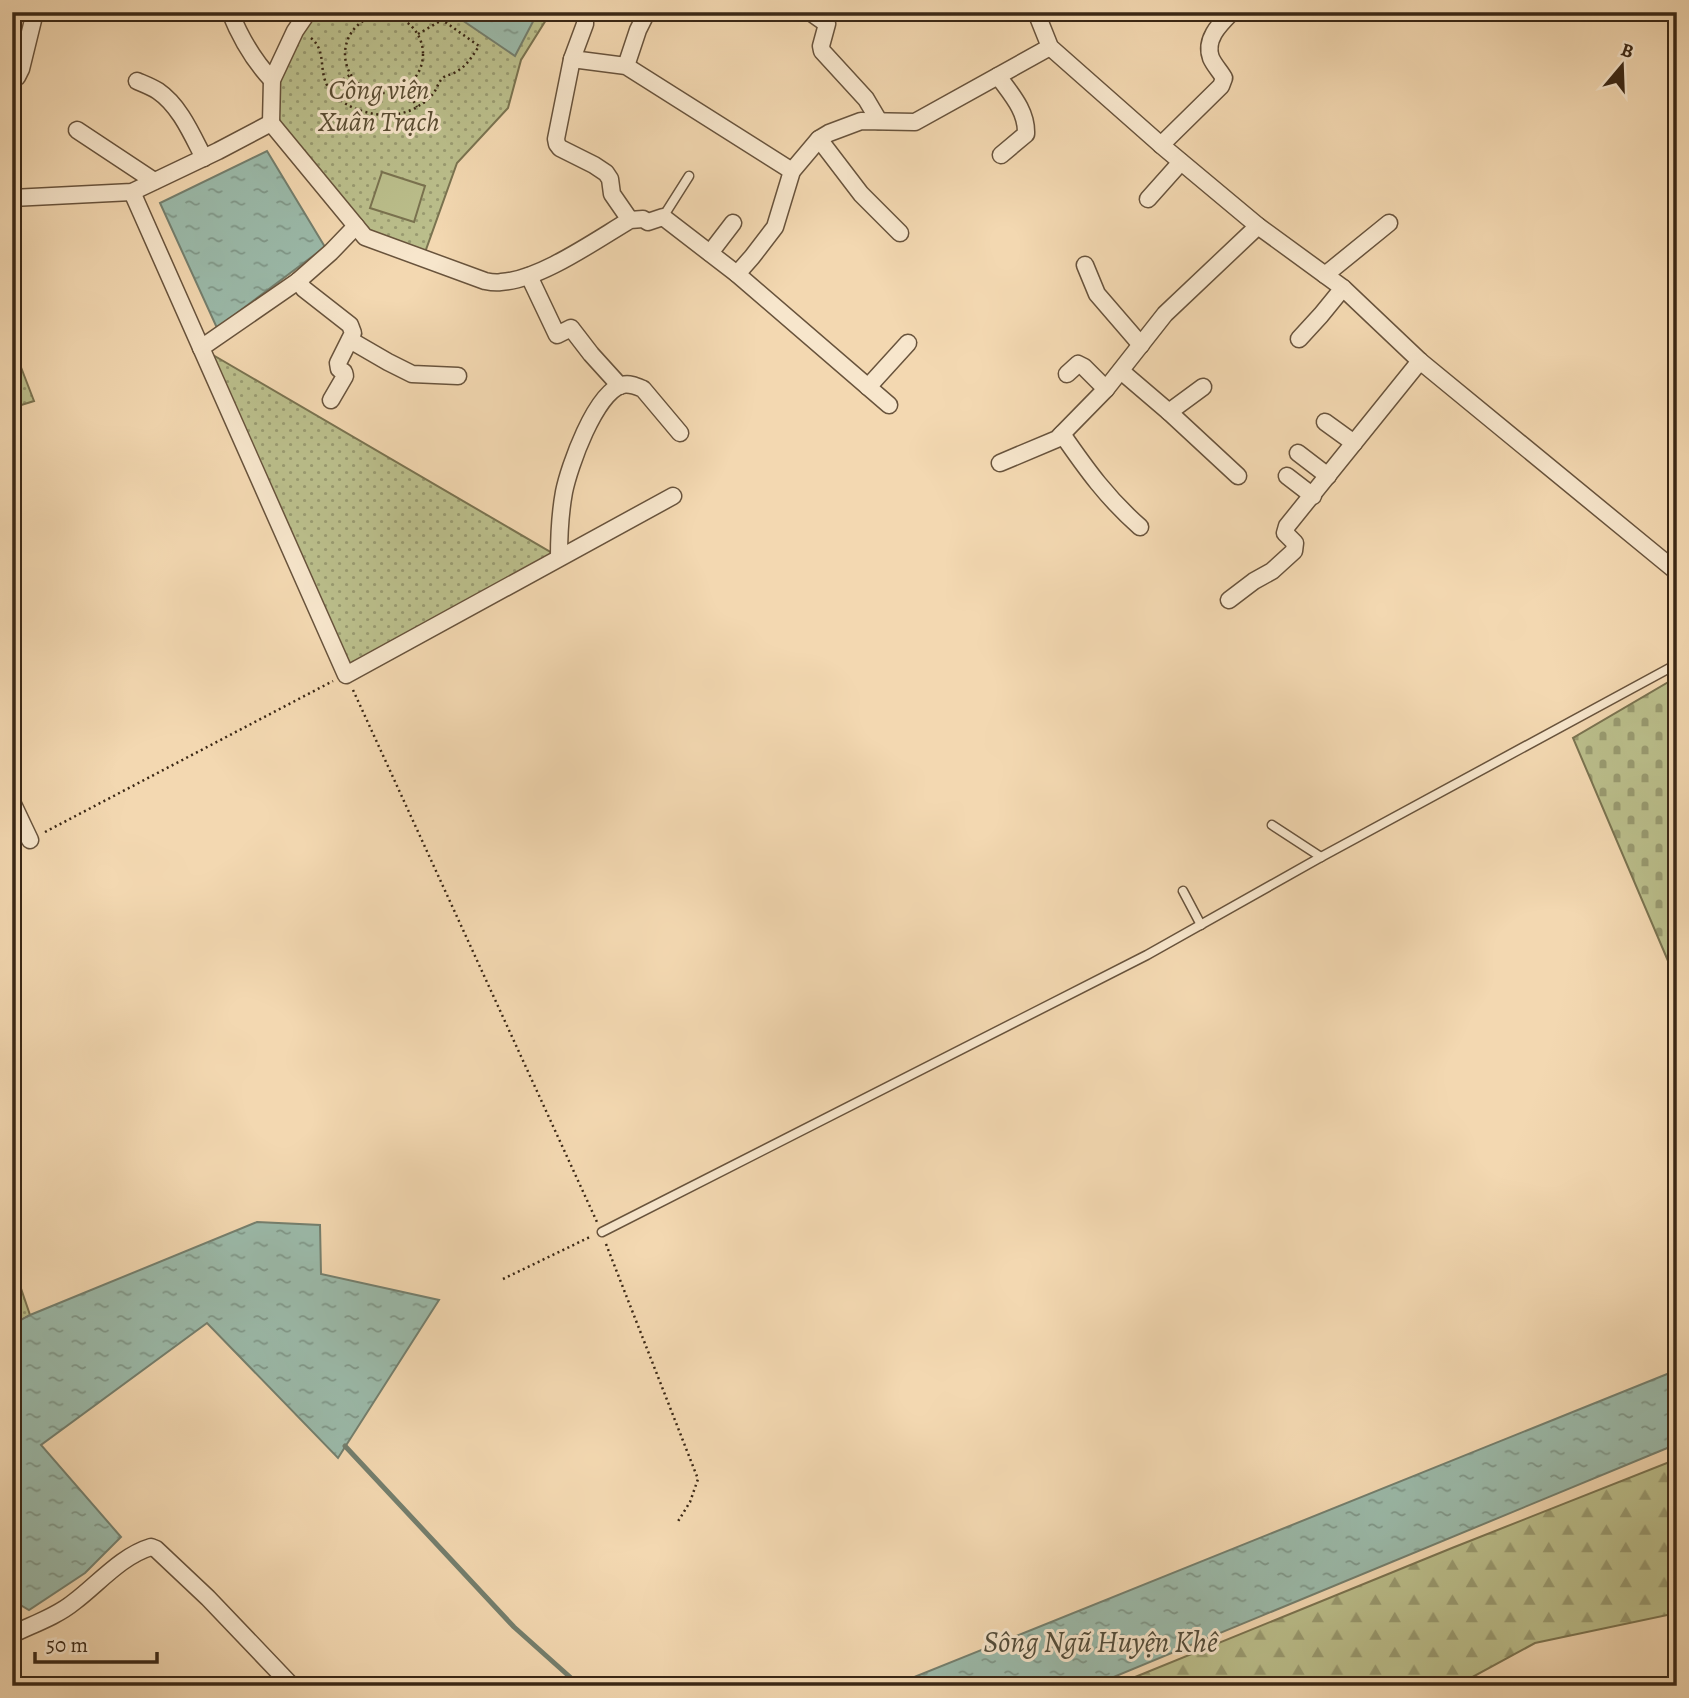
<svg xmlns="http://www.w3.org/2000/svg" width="1689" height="1698" font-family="Alegreya,serif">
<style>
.grass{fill:url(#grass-dots);stroke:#7a7350;stroke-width:2}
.forest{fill:url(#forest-firs);stroke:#7a7350;stroke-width:2}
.cemetery{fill:url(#cemetery-stones);stroke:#7a7350;stroke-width:2}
.garden{fill:#bbbf8c;stroke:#7a7350;stroke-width:2}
.water{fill:url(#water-ripples);stroke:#747f6e;stroke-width:2}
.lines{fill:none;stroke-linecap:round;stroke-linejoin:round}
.stream{stroke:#747f6e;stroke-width:5}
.lane-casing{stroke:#68533c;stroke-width:11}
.street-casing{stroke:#68533c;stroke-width:19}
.path{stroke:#3a2715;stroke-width:2.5;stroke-dasharray:2 3.5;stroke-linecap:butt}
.lane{stroke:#f7e6cc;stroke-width:8}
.street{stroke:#f7e6cc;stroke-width:16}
.labels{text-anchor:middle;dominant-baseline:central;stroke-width:6;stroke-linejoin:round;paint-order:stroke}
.park-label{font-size:28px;font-style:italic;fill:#5a4d33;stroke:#f7e6cc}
.water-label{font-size:30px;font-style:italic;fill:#524c3a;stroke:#f7e6cc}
</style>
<defs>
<pattern id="grass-dots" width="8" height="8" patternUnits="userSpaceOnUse" patternTransform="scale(1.75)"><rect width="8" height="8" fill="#bbbf8c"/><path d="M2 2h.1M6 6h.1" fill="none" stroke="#999b71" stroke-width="1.8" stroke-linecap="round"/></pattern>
<pattern id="forest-firs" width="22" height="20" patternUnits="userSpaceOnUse" patternTransform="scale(1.75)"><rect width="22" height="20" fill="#bbbf8c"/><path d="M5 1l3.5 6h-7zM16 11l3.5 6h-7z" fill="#999b71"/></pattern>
<pattern id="cemetery-stones" width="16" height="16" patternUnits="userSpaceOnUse" patternTransform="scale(1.75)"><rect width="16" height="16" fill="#bbbf8c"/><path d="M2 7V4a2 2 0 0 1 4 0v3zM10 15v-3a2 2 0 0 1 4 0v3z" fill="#999b71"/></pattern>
<pattern id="water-ripples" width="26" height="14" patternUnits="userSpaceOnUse" patternTransform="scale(1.75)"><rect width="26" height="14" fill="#9bbaaa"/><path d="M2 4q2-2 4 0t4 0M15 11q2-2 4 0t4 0" fill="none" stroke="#7f9789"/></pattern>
</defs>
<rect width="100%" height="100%" fill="#f3d8b1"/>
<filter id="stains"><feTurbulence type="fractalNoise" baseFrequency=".00286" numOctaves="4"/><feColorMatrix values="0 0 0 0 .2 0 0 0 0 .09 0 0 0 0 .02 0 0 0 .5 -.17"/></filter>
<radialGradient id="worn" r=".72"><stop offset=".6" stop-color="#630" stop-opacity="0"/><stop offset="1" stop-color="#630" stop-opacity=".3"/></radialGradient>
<g class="grass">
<polygon points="308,12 551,12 521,60 508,108 457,163 423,258 365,237 271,123 272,80"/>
<polygon points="12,344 34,401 12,408"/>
<polygon points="201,348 559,557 346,675"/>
<polygon points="12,1262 30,1315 12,1325"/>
</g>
<polygon class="forest" points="1677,1459 1677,1613 1535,1643 1456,1686 1113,1686 1452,1548"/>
<polygon class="cemetery" points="1677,677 1677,982 1573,738"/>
<polygon class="garden" points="382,172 425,186 414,222 370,208"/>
<g class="water">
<polygon points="463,12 538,12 515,56 459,18"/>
<polygon points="267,151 325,247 217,328 160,203"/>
<polygon points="257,1222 320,1225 321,1274 439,1300 338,1458 207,1323 41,1445 121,1537 85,1573 29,1610 12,1600 12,1325 30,1315"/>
<polygon points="1677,1370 1677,1444 1092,1686 892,1686"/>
</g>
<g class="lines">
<polyline class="stream" points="345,1446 514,1627 580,1686"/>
<defs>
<g id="lane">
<polyline points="663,217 689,176"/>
<polyline points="1272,825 1321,857"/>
<polyline points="1183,891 1201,925"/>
<polyline points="602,1232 1147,955 1321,857 1677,664"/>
</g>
<g id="street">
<path d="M230,12C240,37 254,61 272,80"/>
<polyline points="585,12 585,24 572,59 556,139 557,144 560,148 594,165 606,173 610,179 612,194 630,220"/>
<polyline points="810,12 827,24 821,46 822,51 866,99 879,121"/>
<polyline points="1036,12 1050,47 1161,145 1258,226 1343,288 1420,361 1677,572"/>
<polyline points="572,59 626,66 792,171"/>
<polyline points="626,66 638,30 647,12"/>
<path d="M998,76C1011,94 1027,111 1026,134L1001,155"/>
<polyline points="12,79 17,77 21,69 35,12"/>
<path d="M137,81C144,84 152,87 158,91C180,106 192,135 204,158"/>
<path d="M271,123L365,237L485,281C490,282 496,283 501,282C540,280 596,240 630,220L643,219L648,222L663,217L737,274L889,405"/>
<polyline points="77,130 154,181"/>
<polyline points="819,139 861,194 900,233"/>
<path d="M1161,145L1221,86L1224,78C1220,71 1214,65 1211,58C1204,39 1220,24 1232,12"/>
<polyline points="132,192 346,675 673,496"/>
<polyline points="12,198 132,192 218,151 271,123 272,80 295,31 308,12"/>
<polyline points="1148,199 1181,162"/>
<polyline points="710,253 733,223"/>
<polyline points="1085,265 1097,294 1141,345"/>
<polyline points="737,274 752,257 775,227 792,171 819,139 829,133 861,121 915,122 1050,47"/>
<polyline points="1325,275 1389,223"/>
<polyline points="529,276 557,335 571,328 591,354 620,386"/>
<polyline points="298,281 304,289 350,325 353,333 338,363 339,369 344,372 345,376 331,400"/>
<polyline points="1299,339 1321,315 1343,288"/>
<polyline points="350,340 388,362 412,374 458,376"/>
<polyline points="201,348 298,281 331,252 356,226"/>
<polyline points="1121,371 1169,412 1238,476"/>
<polyline points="1067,374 1078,364 1084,367 1106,389"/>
<polyline points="868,387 908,343"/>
<polyline points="1169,412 1203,387"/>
<polyline points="1325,422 1354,443"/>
<path d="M1062,434C1087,470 1107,498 1140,527"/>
<polyline points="1298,453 1328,476"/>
<polyline points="1000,463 1057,439 1106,389 1165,314 1258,226"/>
<polyline points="1287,476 1313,496"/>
<path d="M559,557C559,535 560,514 564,492C569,467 595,393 622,385C630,383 636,386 643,389L680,433"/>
<polyline points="1229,600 1254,581 1272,571 1294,551 1295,543 1285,533 1287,526 1420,361"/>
<polyline points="12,802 30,840"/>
<path d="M15,1633C34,1624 57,1616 74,1602C98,1584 121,1556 151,1547L156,1549L208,1598L292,1686"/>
</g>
</defs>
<use href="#lane" class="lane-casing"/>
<use href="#street" class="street-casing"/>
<g class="path">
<polyline points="361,12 365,20"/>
<circle cx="384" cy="54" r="39"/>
<polyline points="418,34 442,20"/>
<path d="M311,38C327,51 318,70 328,87C345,114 394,124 420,105C424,103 429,99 432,95C437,90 438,81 444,77C447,75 450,75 454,73C466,67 472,57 479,46L431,12"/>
<polyline points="405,87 417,107"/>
<polyline points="329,88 350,75"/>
<polyline points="353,690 597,1222"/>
<polyline points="45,832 333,681"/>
<polyline points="12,863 21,852"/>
<polyline points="606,1244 698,1479 690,1502 677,1523"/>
<polyline points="503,1279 592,1236"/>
</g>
<use href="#lane" class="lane"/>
<use href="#street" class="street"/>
</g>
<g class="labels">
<g class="park-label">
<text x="379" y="90">Công viên<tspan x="379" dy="32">Xuân Trạch</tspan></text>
</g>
<g class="water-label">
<text x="1100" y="1642">Sông Ngũ Huyện Khê</text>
</g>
</g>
<rect width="1689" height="1698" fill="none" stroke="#f3d8b1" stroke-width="42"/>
<rect x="14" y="14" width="1661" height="1670" fill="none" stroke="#3a2715" stroke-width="3.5"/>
<rect x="21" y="21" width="1647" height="1656" fill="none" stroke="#3a2715" stroke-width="2"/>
<g transform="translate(1622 66) rotate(19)" stroke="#f7e6cc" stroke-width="5" paint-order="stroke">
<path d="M0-5L12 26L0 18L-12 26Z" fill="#3a2715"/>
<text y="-10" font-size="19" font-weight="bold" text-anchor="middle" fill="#3a2715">B</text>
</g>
<path d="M35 1652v10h122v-10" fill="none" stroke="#3a2715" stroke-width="3.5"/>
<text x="46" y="1652" font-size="21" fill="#3a2715" stroke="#f7e6cc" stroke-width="5" paint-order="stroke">50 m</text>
<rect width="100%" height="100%" filter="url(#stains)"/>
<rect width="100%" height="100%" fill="url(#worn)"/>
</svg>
